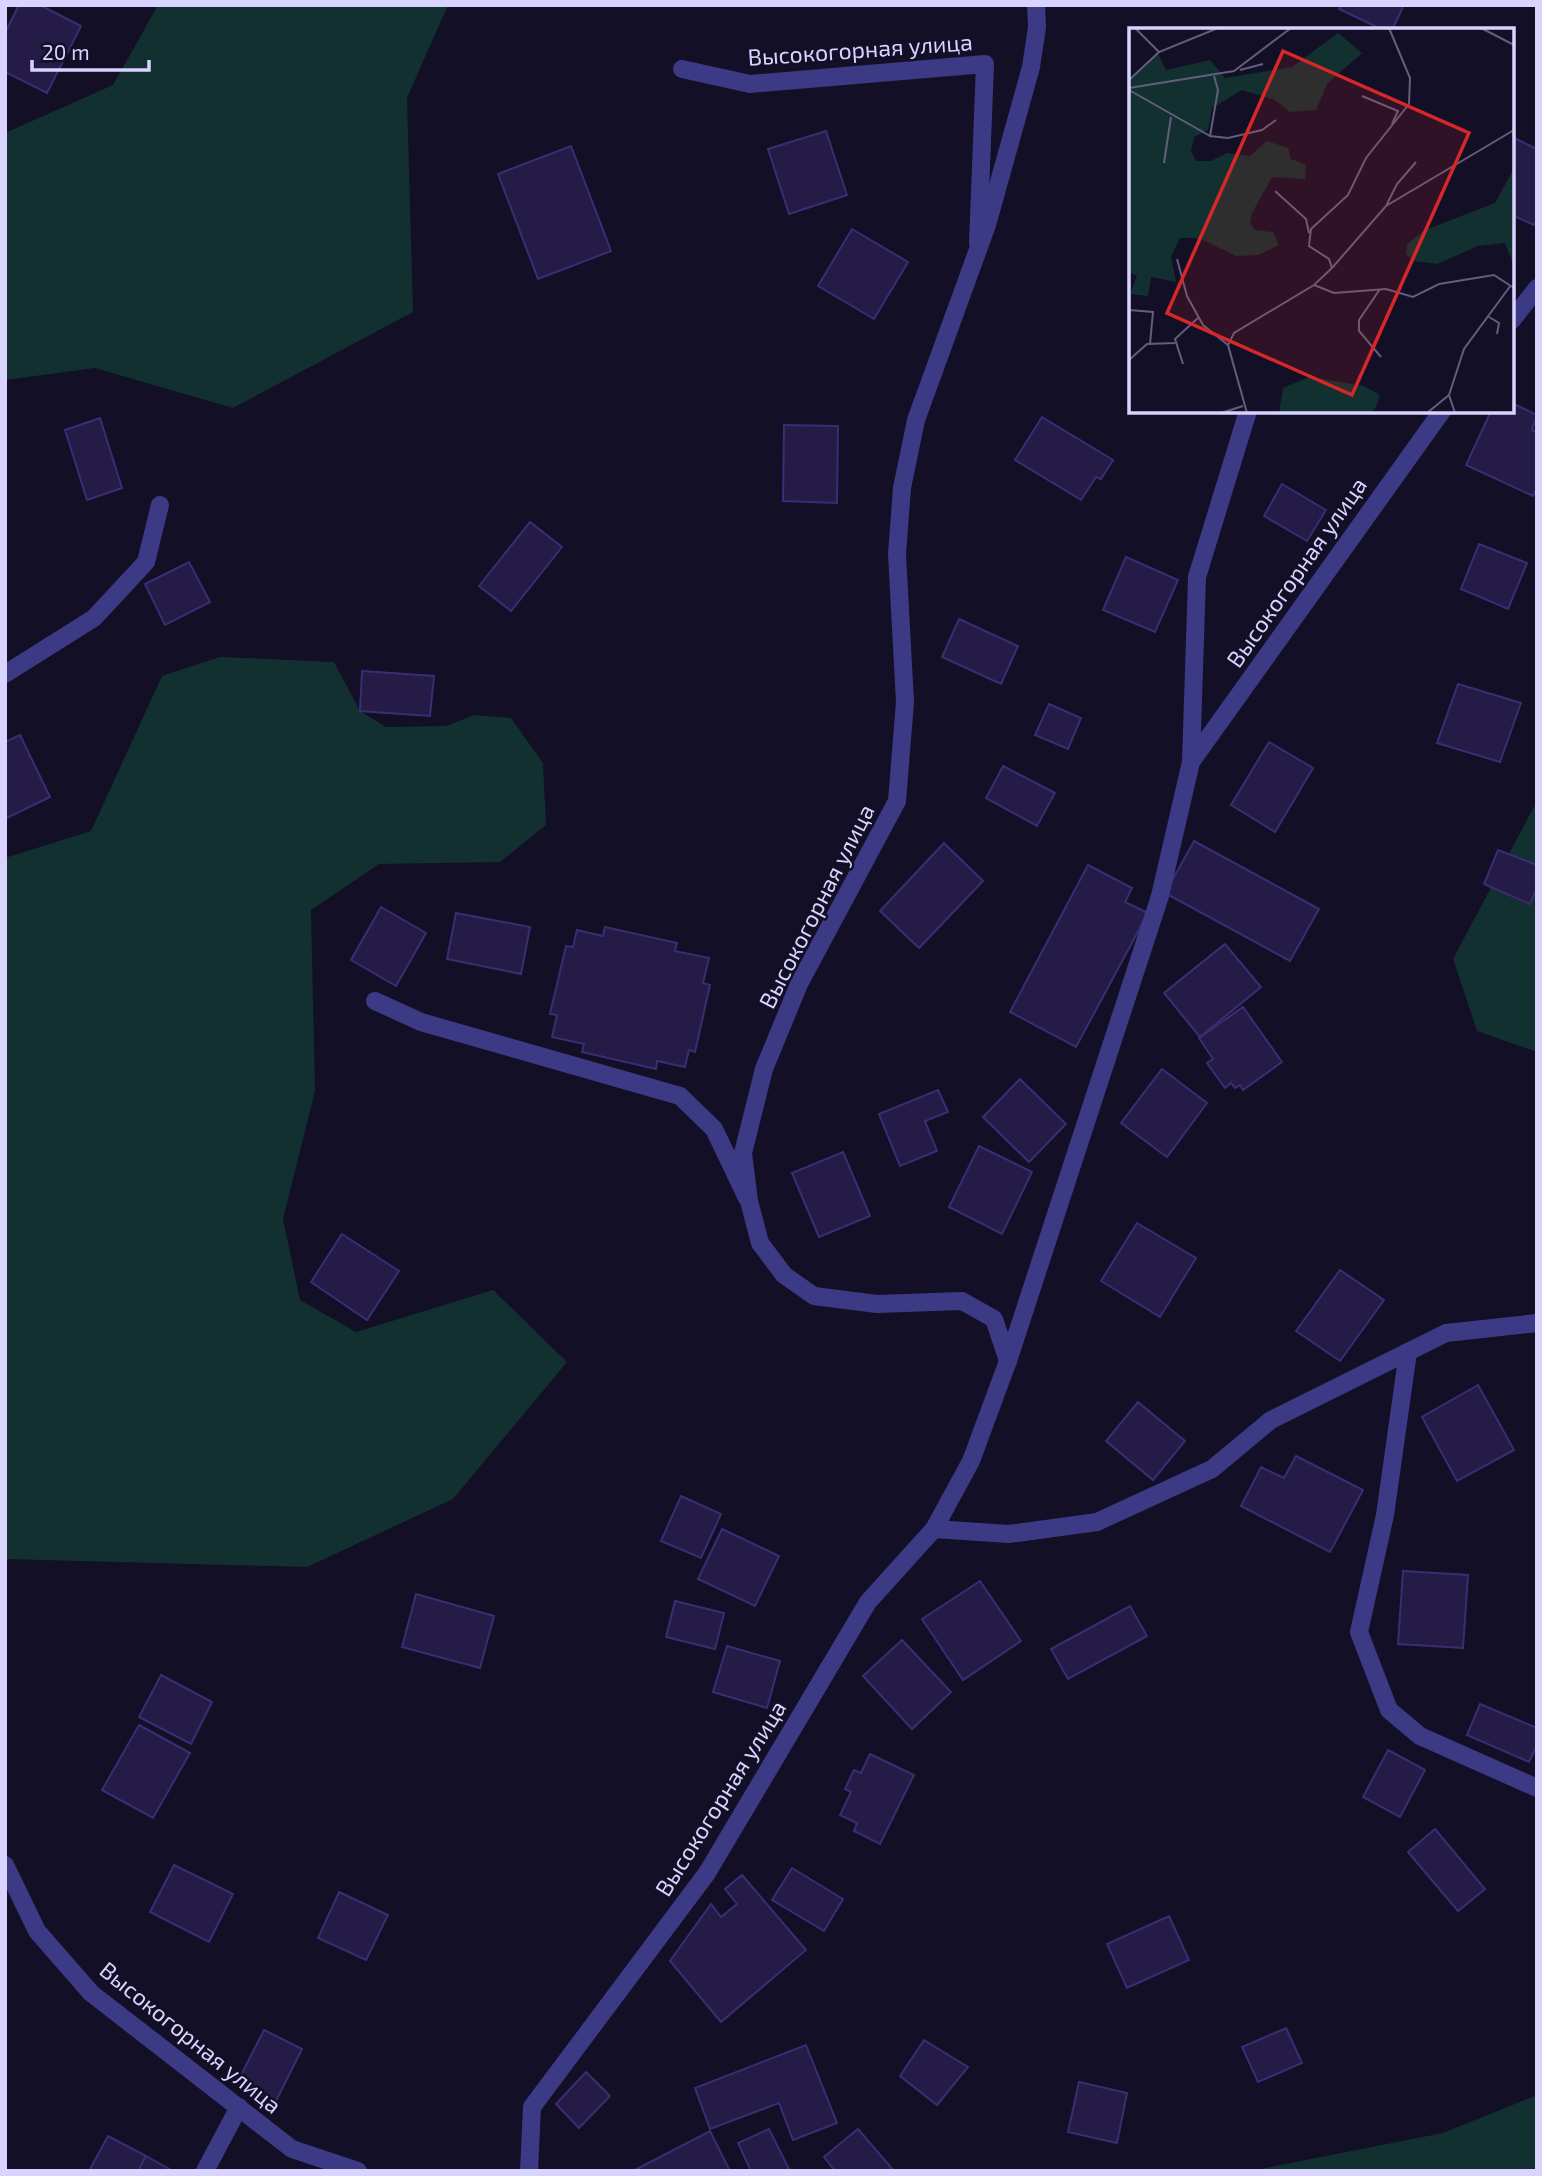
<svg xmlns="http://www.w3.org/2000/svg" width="1542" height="2176" font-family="'Exo 2',sans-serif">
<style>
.green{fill:#12302f}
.building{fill:#241b47;stroke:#3b2d73;stroke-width:2}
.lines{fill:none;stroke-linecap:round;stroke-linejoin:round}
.lane{stroke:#3d3a85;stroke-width:18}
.street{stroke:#3d3a85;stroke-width:18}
.labels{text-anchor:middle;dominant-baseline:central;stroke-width:5;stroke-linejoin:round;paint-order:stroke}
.street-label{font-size:23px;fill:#d9d4ff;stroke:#130f26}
.inset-road{fill:none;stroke:#625e7d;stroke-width:2}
.view{fill:#d62828;fill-opacity:0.15;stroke:#d62828;stroke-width:3.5}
.inset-edge{fill:none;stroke:#d9d4ff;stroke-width:3.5}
</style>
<rect width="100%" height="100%" fill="#130f26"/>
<g class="green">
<polygon points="158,5 448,5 407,98 413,312 233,408 95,368 5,380 5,133 113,85"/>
<polygon points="220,657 334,662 360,711 386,727 446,726 474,715 511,718 543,763 546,825 500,862 379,864 311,910 315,1091 283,1219 300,1300 356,1332 493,1290 567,1362 453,1499 307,1567 5,1559 5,858 91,831 162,676"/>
<polygon points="1537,801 1537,1052 1477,1031 1453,959"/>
<polygon points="1537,2095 1537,2171 1250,2171 1443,2133"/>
</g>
<g class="building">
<polygon points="19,5 40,5 81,26 47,93 5,72 5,33"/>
<polygon points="1341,5 1404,5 1392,30 1383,30 1339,9"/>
<polygon points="826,131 847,195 789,214 768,149"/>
<polygon points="1512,137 1537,149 1537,219 1534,225 1512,215"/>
<polygon points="571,146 611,251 538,279 498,174"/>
<polygon points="852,229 908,262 874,319 818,286"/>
<polygon points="1512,403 1537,415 1532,430 1537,432 1537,488 1533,496 1466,465 1491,411 1512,411"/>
<polygon points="1042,417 1113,460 1101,479 1096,477 1081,500 1015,460"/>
<polygon points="100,418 122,488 87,500 65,430"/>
<polygon points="784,425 838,426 837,503 783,501"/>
<polygon points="1282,484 1326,510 1307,541 1264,516"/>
<polygon points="530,522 562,547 511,611 479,586"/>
<polygon points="1479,544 1527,563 1508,609 1461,589"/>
<polygon points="1126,557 1178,580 1155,632 1103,610"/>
<polygon points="189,562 210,602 165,625 145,584"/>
<polygon points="959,619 1018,646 1001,684 942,657"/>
<polygon points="362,671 434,676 430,716 360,711"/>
<polygon points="1458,684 1521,703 1500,762 1437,743"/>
<polygon points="1049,704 1081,718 1068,749 1035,735"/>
<polygon points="20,735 50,797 5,819 5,742"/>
<polygon points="1269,742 1313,768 1275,832 1231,805"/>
<polygon points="1003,766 1055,793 1037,826 986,798"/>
<polygon points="1194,841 1319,909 1290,961 1165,893"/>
<polygon points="944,843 983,881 919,948 880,911"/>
<polygon points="1498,850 1537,865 1537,888 1530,904 1484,884"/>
<polygon points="1088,865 1132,888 1125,902 1148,913 1076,1047 1010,1012"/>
<polygon points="381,907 426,933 396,986 351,960"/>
<polygon points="456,913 530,927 521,974 447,959"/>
<polygon points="605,927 677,943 675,951 709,958 703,983 710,985 695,1052 689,1050 685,1067 657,1061 656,1069 582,1052 584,1044 552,1037 557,1015 550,1014 566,946 573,947 577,930 603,936"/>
<polygon points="1225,944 1261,987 1200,1037 1164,993"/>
<polygon points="1243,1007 1282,1062 1243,1090 1240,1085 1235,1088 1231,1083 1225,1088 1207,1063 1213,1059 1199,1038"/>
<polygon points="1162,1069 1207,1103 1167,1157 1121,1123"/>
<polygon points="1020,1079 1066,1124 1029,1162 983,1117"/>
<polygon points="938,1090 948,1112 925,1121 937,1151 900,1166 879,1114"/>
<polygon points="979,1146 1032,1172 1002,1234 949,1207"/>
<polygon points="843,1152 870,1216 819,1237 792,1173"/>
<polygon points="1137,1223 1196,1258 1160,1317 1101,1281"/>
<polygon points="342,1234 399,1271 367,1320 311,1282"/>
<polygon points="1340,1270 1384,1300 1340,1361 1296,1331"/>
<polygon points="1478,1385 1514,1450 1457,1481 1422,1417"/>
<polygon points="1138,1402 1185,1441 1153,1480 1106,1441"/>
<polygon points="1296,1456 1363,1490 1330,1552 1241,1506 1261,1467 1284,1478"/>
<polygon points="681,1496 721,1514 701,1558 661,1541"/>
<polygon points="722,1529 779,1556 755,1606 698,1579"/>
<polygon points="1403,1571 1468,1575 1463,1648 1398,1644"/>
<polygon points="980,1581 1021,1641 963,1680 922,1619"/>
<polygon points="416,1594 494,1616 480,1668 402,1647"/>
<polygon points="675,1601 724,1613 715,1649 666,1637"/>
<polygon points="1130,1606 1147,1636 1068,1679 1051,1649"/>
<polygon points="902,1640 951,1692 912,1729 863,1676"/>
<polygon points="727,1646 780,1661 767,1708 713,1692"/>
<polygon points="161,1675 212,1702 191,1744 139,1717"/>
<polygon points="1480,1704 1537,1728 1537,1745 1529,1762 1467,1735"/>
<polygon points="139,1725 190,1753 153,1818 102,1790"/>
<polygon points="1388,1750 1425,1770 1400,1817 1363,1797"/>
<polygon points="870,1754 914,1775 880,1844 854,1831 857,1823 840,1815 851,1792 845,1789 854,1770 861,1773"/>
<polygon points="1435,1829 1485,1889 1458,1911 1408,1852"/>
<polygon points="174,1865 233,1894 209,1942 150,1912"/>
<polygon points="792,1868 843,1899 824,1931 772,1900"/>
<polygon points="742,1875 806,1950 721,2022 670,1961 711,1904 721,1917 737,1904 725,1889"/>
<polygon points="339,1892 388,1915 366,1960 318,1938"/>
<polygon points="1169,1916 1189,1960 1127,1988 1107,1944"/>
<polygon points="1286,2028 1302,2063 1258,2082 1242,2047"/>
<polygon points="264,2030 302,2049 275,2103 237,2083"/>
<polygon points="924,2040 968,2067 937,2105 900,2076"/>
<polygon points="806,2045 837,2123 793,2140 779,2103 710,2129 695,2088"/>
<polygon points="586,2072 610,2096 579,2128 556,2104"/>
<polygon points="1079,2082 1127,2093 1117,2143 1068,2132"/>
<polygon points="769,2129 790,2171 751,2171 738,2143"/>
<polygon points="858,2129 894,2171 835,2171 824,2157"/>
<polygon points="710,2131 730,2171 633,2171"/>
<polygon points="108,2136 146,2156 138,2171 89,2171"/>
<polygon points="146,2156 173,2171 138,2171"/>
</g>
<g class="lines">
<g class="lane">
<polyline points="682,69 750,84 985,64 978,243"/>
<polyline points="5,674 94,618 146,562 160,505"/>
<polyline points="1191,762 1197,577 1248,411"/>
<polyline points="375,1001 421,1022 680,1096 714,1129 747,1198"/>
<polyline points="1408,1352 1385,1515 1359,1632 1389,1710 1420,1736 1537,1788"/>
<polyline points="5,1865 37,1931 91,1993 292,2149 358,2171"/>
<polyline points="205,2171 239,2107"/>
</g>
<g class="street">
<polyline points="1512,320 1537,288"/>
<polyline points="1008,1361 1160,896 1191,762 1442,411"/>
<polyline points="934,1529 1009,1534 1097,1522 1212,1469 1271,1420 1446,1333 1537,1323"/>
<polyline points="529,2171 532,2107 707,1873 868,1602 934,1529 971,1461 1008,1361 994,1319 962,1301 877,1304 814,1296 784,1275 760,1243 749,1201 743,1153 764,1069 799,984 897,801 905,702 897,554 902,488 916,420 987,225 1031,67 1037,27 1036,5"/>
</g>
</g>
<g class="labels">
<g class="street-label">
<text transform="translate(860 49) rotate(-4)">Высокогорная улица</text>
<text transform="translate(1296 572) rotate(-55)">Высокогорная улица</text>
<text transform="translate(816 906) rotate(-63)">Высокогорная улица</text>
<text transform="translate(720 1798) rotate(-58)">Высокогорная улица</text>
<text transform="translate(191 2037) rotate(39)">Высокогорная улица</text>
</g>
</g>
<g transform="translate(1129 28)">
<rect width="385" height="385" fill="#130f26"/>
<path d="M209,5L233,25L198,56L187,82L161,84L146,72L113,62L83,80L79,102L65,109L62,123L67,133H82L98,125L121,128L138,113L159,120L162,131L177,137L176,151L143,149L123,185L121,195L126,202L144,204L150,217L129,227L107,228L70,210H51L42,229L47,254L22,249L19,268L1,266L8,248L0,244V52L28,24L37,42L81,32L96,50L163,39ZM385,140V238L376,215L349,218L308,236L285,233L277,226L278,216L296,202L366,175ZM180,349L235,358L251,367L247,379L242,385H150L154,360Z" fill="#12302f"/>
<path class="inset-road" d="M6,0L30,24M352,0L385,17M111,42L134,36M85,48L89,62L81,108L99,110L133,102L147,92M0,52L30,24L89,0M0,60L105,43L162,0M0,62L81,108M233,68L269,83L263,96M35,135L42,89M146,163L177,191L180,205M257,178L268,156L287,134M48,231L58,268L74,297L99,317M203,240L257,178L385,102M185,257L205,265L257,261L284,269L310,256L365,247L385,260M251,261L230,292V303L252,329M0,282L24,284L21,316M360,289L370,295L368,306M0,332L18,316L46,315M54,336L46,311L70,289M92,385L114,378M118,385L99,317L105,305L185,257L203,240L200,231L180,218L182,201L219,167L237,130L280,76L281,50L260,0M298,385L320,367M326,385L320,367L335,321L382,257"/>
<path class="view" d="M154,23L340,105L223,367L38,285Z"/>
<rect width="385" height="385" class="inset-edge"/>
</g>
<rect width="1542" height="2176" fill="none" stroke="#d9d4ff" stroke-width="14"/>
<path d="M32 60v10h117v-10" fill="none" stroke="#d9d4ff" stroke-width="3.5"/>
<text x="42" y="60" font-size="21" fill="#d9d4ff" stroke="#130f26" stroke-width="5" paint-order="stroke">20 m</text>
</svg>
